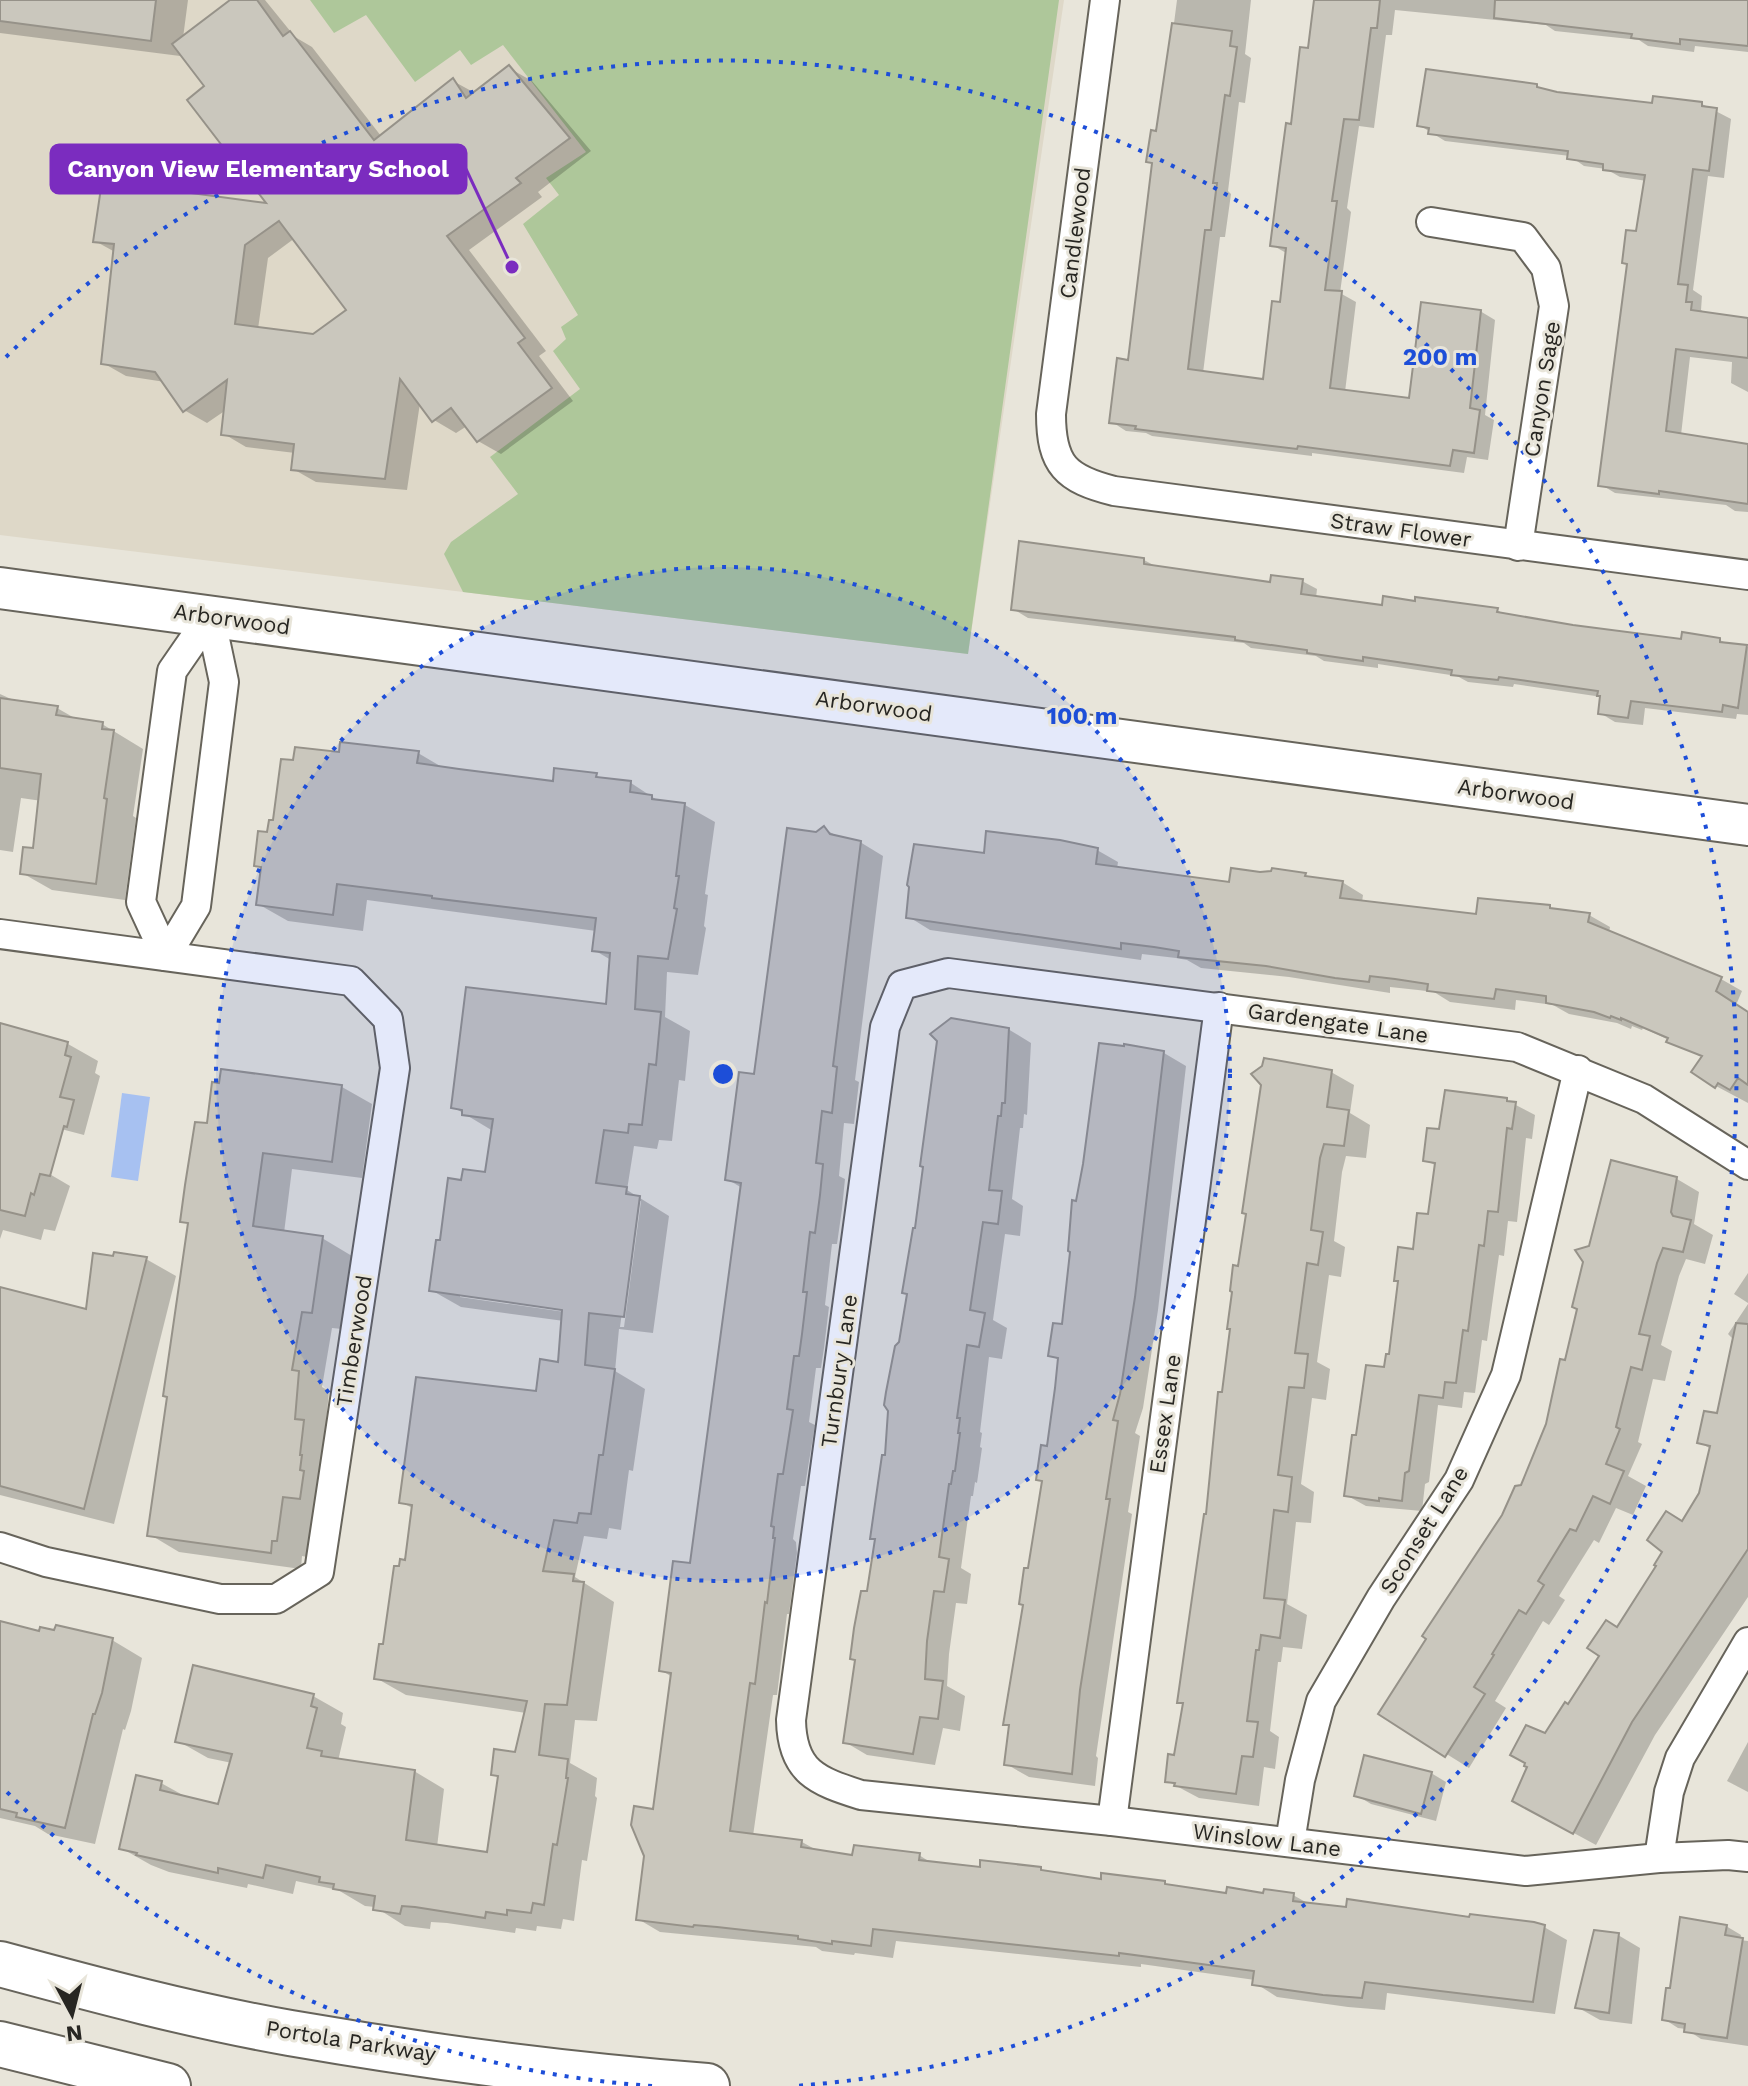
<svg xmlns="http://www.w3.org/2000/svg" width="1748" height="2086" font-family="'Work Sans',sans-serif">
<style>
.built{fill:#ded8c8}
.green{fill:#aec79a}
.water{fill:#a7c1f1}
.shadow{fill:#0003;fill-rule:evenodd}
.building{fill:#cac7bd;stroke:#969289;stroke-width:2;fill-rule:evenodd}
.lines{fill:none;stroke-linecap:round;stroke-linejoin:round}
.street-casing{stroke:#67645b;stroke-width:32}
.secondary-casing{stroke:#67645b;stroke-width:44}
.primary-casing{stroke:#67645b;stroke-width:48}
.street{stroke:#fff;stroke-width:28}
.secondary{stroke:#fff;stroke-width:40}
.primary{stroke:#fff;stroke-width:44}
.ring{fill:none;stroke:#1d4ed8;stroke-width:4;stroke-dasharray:4 8}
.labels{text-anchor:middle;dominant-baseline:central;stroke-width:6;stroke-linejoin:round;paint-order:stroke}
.street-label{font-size:22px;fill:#272622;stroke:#e8e5da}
.centre{fill:#1d4ed8;stroke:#e8e5da;stroke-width:4}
.ring-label{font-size:24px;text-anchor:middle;font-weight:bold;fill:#1d4ed8;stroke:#e8e5da;stroke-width:6;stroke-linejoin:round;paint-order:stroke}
.leader{fill:none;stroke:#7b2cbf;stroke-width:3}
.callout-dot{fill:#7b2cbf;stroke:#e8e5da;stroke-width:3}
.callout{fill:#7b2cbf;stroke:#7b2cbf;stroke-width:3}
.callout-label{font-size:24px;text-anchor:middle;font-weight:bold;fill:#fff}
</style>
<rect width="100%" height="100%" fill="#e8e5da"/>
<polygon class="built" points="0,0 1064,0 968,654 0,535"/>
<polygon class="green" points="310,0 1059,0 968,654 463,592 444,554 451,542 518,494 490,457 580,389 553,351 566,339 561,327 578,315 523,224 559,195 546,178 586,152 503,45 471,65 460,50 415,82 366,15 334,33"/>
<polygon class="water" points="122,1093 150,1097 138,1181 111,1177"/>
<g class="shadow">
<path d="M0,0H188L183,38L234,0H265L295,37L312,47L381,136L453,81L475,93L509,68L532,81L591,151L538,192L542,197L469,250L546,351L539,356L573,401L501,454L478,441L467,426L456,433L434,420L420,403L407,490L316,482L293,469L295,453L246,447L224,434L226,410L207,423L184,410L165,382L126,376L103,363L115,252L95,241L271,206L207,86L181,52L180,56L0,33ZM295,238L349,310L313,336L258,329L268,258Z"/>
<polygon points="1177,0 1251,0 1245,54 1251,58 1245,103 1239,102 1228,191 1231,194 1225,237 1220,237 1203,373 1264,381 1281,304 1288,254 1272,245 1292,126 1310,50 1316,0 1748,0 1748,52 1695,46 1694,52 1648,46 1639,40 1555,31 1546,25 1395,10 1392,35 1386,35 1374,128 1359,126 1347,208 1351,212 1340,293 1356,302 1345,392 1411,401 1480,311 1495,320 1485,415 1494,420 1488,460 1467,457 1464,473 1312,453 1312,456 1152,436 1146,433 1126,431 1112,422 1130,362"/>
<polygon points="1537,86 1547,92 1654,105 1702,104 1731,119 1724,178 1708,176 1693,290 1702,296 1701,310 1706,313 1748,320 1748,392 1731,383 1732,362 1690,357 1681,435 1748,445 1748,512 1735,511 1726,505 1615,493 1600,484 1647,181 1620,177 1606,169 1584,166 1570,156 1445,141 1419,125"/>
<polygon points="1144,560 1159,568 1272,584 1302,581 1317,589 1316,598 1384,607 1497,610 1507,616 1683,641 1720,640 1729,645 1748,647 1748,715 1737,714 1736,719 1645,708 1643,725 1615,722 1600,713 1602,697 1514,684 1513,687 1468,682 1457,676 1378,664 1378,668 1324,661 1316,656 1251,648 1244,643 1028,618 1013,609"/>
<polygon points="0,694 22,704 57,708 78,720 102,724 143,749 133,816 136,818 125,900 52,890 22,873 35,850 42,801 21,798 13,852 0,850"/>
<path d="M418,753L447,770L554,783L596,775L603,780L631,783L660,802L685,805L715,822L705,894L708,895L704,926L706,928L698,975L667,972L665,1017L690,1031L685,1081L679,1080L672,1141L659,1140L657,1149L634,1146L627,1190L669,1216L653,1333L619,1329L615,1371L645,1389L633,1471L629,1470L621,1530L609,1528L607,1539L584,1536L575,1577L614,1602L597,1721L575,1720L570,1763L597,1778L595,1796L597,1798L587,1861L582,1860L574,1921L563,1919L561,1929L537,1926L536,1931L516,1928L515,1933L447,1923L431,1922L430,1929L405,1926L375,1907L365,1906L338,1890L296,1881L293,1894L248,1884L247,1888L169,1872L151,1865L121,1848L161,1783L190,1799L220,1806L232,1763L208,1758L178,1741L313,1696L343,1713L341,1724L346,1727L338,1761L414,1771L444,1789L437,1847L489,1854L499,1778L493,1774L517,1754L526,1713L406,1695L376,1678L407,1562L414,1509L401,1502L537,1393L560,1364L564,1321L461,1307L431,1290L441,1242L463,1182L487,1174L493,1131L453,1107L607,1007L611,960L594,950L596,931L367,900L363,931L288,921L258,904L262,869L256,865L275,823L295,762L341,754ZM637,1201H641L624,1327H620ZM460,1293L573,1309L572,1313L460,1297Z"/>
<polygon points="824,829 841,838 860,842 883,856 855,1080 859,1082 854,1124 844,1123 839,1176 845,1179 842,1209 837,1244 832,1244 825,1305 829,1307 824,1348 821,1368 816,1368 809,1422 815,1425 805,1486 801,1486 793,1539 796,1542 797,1553 789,1614 787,1614 777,1695 773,1695 753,1836 802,1842 820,1852 854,1858 919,1855 933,1864 981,1870 1041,1869 1047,1873 1102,1881 1165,1883 1172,1887 1227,1895 1293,1895 1311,1905 1544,1927 1567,1940 1555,2014 1387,1993 1385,2010 1348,2007 1277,1997 1255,1983 1255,1980 1141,1964 1141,1967 896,1941 893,1958 855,1953 854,1955 822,1951 816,1947 660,1932 638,1919 672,1677 661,1670 692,1565 742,1188 727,1179 756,1076 816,834"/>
<polygon points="1097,850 1118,862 1117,869 1231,885 1342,882 1363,895 1362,902 1478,916 1550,907 1557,911 1589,915 1610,927 1609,933 1721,979 1742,991 1736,1005 1748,1013 1748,1103 1716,1086 1703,1058 1669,1040 1643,1028 1642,1030 1632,1026 1631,1029 1617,1023 1569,1014 1553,1005 1516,1000 1515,1010 1450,1002 1434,992 1418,990 1390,987 1390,993 1289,977 1201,968 1187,960 1176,958 1142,954 1141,960 930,930 909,917 985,855"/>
<polygon points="0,1025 68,1044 98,1061 95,1073 100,1076 84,1135 0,1113"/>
<polygon points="1008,1029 1031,1043 1027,1115 1024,1114 1023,1128 1020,1128 1012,1199 1023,1206 1020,1236 1005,1234 993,1320 1007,1328 1002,1359 989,1357 980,1432 982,1433 980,1447 982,1448 977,1483 975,1482 973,1496 971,1496 961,1568 971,1574 967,1604 956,1603 949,1654 947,1686 965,1696 960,1731 943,1728 935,1765 867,1755 845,1742 877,1540 872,1538 886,1458 901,1343"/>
<polygon points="1164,1053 1186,1066 1158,1310 1143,1408 1135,1433 1140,1436 1128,1512 1132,1514 1096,1756 1098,1758 1095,1786 1029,1777 1006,1764 1011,1727 1005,1724 1044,1482 1038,1479 1049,1448 1060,1361 1051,1355 1063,1326 1078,1203"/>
<polygon points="1331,1072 1354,1085 1350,1113 1370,1125 1366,1158 1346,1156 1342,1172 1334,1241 1345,1247 1341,1277 1329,1275 1317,1362 1330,1369 1326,1400 1312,1398 1301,1484 1314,1492 1311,1523 1296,1522 1287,1604 1307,1615 1302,1649 1283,1647 1281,1662 1278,1662 1270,1731 1279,1737 1275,1769 1264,1767 1259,1806 1199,1798 1167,1781 1176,1757 1185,1705 1179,1702 1208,1516 1240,1268"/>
<polygon points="342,1087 372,1104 362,1178 292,1169 284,1233 322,1238 352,1256 342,1329 332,1328 322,1387 329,1391 325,1434 334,1439 330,1515 313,1513 307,1557 302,1556 301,1569 179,1552 149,1534 190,1225 182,1221 209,1125"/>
<polygon points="1506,1100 1535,1115 1532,1139 1526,1138 1517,1222 1508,1221 1504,1256 1499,1255 1487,1341 1482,1340 1475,1393 1464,1392 1462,1408 1438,1405 1429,1482 1425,1484 1422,1511 1366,1506 1346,1495 1357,1437 1391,1356 1414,1252 1430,1217 1437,1166 1425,1160 1441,1132"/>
<polygon points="0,1159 41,1169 70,1186 55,1231 44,1229 41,1240 3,1230 0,1239"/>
<polygon points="1677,1179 1699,1192 1694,1224 1713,1235 1705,1264 1686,1259 1679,1276 1661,1345 1672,1351 1665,1381 1653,1379 1638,1442 1642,1444 1628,1476 1646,1486 1633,1515 1616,1508 1599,1543 1594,1540 1559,1596 1565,1600 1555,1616 1549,1625 1543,1621 1495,1701 1506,1708 1469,1768 1381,1713 1522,1486 1548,1425 1566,1363 1591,1247"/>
<polygon points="146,1259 176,1276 114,1524 0,1495 0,1289 87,1312"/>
<polygon points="1748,1273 1748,1303 1734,1294"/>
<polygon points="1748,1304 1748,1597 1655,1735 1596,1845 1537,1813 1546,1736 1569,1707 1701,1494 1711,1449 1699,1442 1718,1415 1734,1340 1728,1334"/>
<polygon points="0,1624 40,1633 112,1640 142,1658 131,1711 125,1730 123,1729 95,1844 48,1834 35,1826 0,1818"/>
<polygon points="1748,1742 1748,1792 1727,1781"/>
<polygon points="1431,1773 1446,1782 1436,1821 1371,1804 1356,1795"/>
<polygon points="1726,1926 1741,1935 1740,1940 1748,1941 1748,2046 1701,2039 1686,2029 1678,2028 1664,2019 1672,1990"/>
<polygon points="1618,1935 1640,1948 1632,2024 1600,2020 1577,2007"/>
</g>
<g class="building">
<polygon points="0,0 156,0 151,41 0,21"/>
<path d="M230,0H257L283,36L290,31L374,140L453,78L466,98L509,65L570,138L516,178L521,183L447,236L525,338L518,343L552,388L477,442L451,408L432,422L400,379L385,479L291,470L294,444L221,435L227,380L183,412L155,372L101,364L114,244L93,242L102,181L266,203L187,100L204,86L172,44ZM279,221L346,310L313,334L235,324L245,245Z"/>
<polygon points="1314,0 1380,0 1377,28 1371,28 1359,120 1344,119 1332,201 1337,201 1325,290 1342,291 1330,388 1409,398 1421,302 1481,310 1470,408 1480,410 1474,453 1453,450 1450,466 1298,446 1297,449 1135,429 1136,426 1109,423 1117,358 1128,360 1152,163 1146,162 1151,130 1156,131 1172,23 1232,31 1230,46 1237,47 1230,96 1225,95 1213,183 1217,183 1211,230 1205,230 1188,369 1263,379 1272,301 1280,302 1286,248 1270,246 1280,168 1286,123 1291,124 1300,47 1308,48"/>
<polygon points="1495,0 1748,0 1748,46 1680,39 1680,44 1631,38 1632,34 1494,18"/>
<polygon points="1426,69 1537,84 1537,87 1557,92 1652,103 1653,96 1702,102 1702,106 1717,108 1709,171 1693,169 1678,284 1688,285 1686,302 1692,302 1691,310 1748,318 1748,358 1676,349 1666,431 1748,444 1748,504 1659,491 1659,494 1598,486 1627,264 1622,263 1626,230 1636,231 1645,175 1603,170 1603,164 1567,159 1568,151 1428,134 1429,128 1417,126"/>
<polygon points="1019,541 1144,558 1144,564 1270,582 1271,575 1303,579 1301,594 1382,605 1383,596 1415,601 1415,597 1498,608 1497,612 1573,625 1681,639 1682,632 1720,638 1720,642 1747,645 1738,708 1723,705 1722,712 1631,701 1628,718 1598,714 1600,696 1597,696 1598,691 1499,677 1498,680 1451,675 1452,670 1363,657 1363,661 1307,653 1307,650 1235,640 1235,637 1011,610"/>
<polygon points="0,698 58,706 56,715 103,722 102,729 114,730 104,798 107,799 96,884 20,874 23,847 33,848 41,774 0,768"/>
<polygon points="340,742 419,751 417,763 459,769 553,781 554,768 597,773 596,777 631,781 630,792 652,795 652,799 685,803 676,876 679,876 674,908 677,909 668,959 638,956 635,1009 661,1012 656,1065 649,1064 642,1125 629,1124 628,1133 604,1130 596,1183 627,1187 626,1194 640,1196 624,1317 589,1313 585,1365 615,1369 603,1455 599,1455 591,1514 579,1513 577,1523 554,1520 543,1571 574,1574 573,1581 584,1582 567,1705 545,1704 539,1755 568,1759 566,1778 568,1778 557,1845 553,1844 544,1905 533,1903 531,1913 507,1910 507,1915 486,1912 485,1918 415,1907 402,1906 400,1914 373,1910 375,1896 333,1889 334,1884 319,1882 320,1877 266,1865 263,1878 218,1868 218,1873 136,1855 137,1853 119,1849 136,1775 162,1781 160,1790 218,1804 232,1754 175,1742 193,1665 314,1694 311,1706 317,1708 307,1748 322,1751 321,1756 415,1770 406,1840 487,1852 498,1776 491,1775 494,1749 515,1752 527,1701 374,1679 379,1644 383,1644 394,1566 399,1566 400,1559 405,1560 412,1505 399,1503 416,1377 536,1391 540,1359 558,1362 562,1310 429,1291 436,1240 440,1240 448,1178 461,1180 463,1169 485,1172 493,1119 462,1115 462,1110 451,1108 466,987 606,1004 610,953 592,951 596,918 432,898 432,896 337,884 333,915 256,905 261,867 254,866 258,831 267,832 269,820 273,820 281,759 293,760 295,747 339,752"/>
<polygon points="824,826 830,834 861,841 833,1066 837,1067 832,1113 822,1111 816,1163 823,1164 820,1195 815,1233 810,1232 803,1292 807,1292 802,1334 799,1356 794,1356 787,1409 793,1410 783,1474 778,1474 771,1526 774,1527 773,1538 775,1538 767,1603 765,1602 755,1684 750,1683 730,1831 802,1840 801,1847 852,1855 854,1845 920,1853 919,1860 980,1867 980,1860 1041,1867 1041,1870 1101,1879 1101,1873 1165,1881 1165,1884 1226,1893 1227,1887 1263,1893 1264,1889 1294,1893 1293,1901 1346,1907 1347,1899 1469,1917 1470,1914 1534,1922 1545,1925 1533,2002 1365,1982 1362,1998 1323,1995 1252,1985 1254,1971 1119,1953 1119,1956 873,1929 871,1946 832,1941 832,1944 798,1939 798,1936 717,1927 694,1925 693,1927 636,1920 644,1856 631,1825 634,1806 653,1809 671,1673 659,1671 673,1561 690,1563 741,1183 725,1180 739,1072 754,1074 787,828 816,832"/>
<polygon points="986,831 1060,840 1098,848 1096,864 1229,882 1231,868 1260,872 1271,871 1272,868 1306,873 1305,876 1343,881 1340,898 1476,914 1478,898 1550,905 1550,908 1590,913 1588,922 1722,977 1716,991 1748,1012 1748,1085 1738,1078 1730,1090 1718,1083 1715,1088 1691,1072 1702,1056 1666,1042 1668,1038 1621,1018 1621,1020 1611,1016 1610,1018 1594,1012 1546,1003 1546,996 1496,989 1494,999 1427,991 1428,984 1395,979 1370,976 1369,982 1335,978 1266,966 1178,957 1179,951 1154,947 1121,943 1121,949 906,918 909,887 907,885 914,844 984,853"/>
<polygon points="951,1018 1009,1028 1005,1103 1002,1103 1001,1116 998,1116 989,1190 1002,1191 998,1224 983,1222 970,1310 985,1313 979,1347 967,1345 957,1418 960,1418 958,1433 960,1433 955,1471 953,1471 951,1484 949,1484 939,1557 949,1559 944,1592 934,1591 927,1641 925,1679 943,1681 938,1719 920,1717 913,1754 843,1743 855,1660 850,1659 854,1628 861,1591 867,1591 875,1539 870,1539 882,1455 885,1455 888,1411 884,1405 886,1392 895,1346 899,1342 907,1294 902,1293 913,1228 915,1228 923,1167 920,1166 937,1041 930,1034"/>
<polygon points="0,1023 68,1042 65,1055 71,1057 60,1097 74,1100 67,1127 64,1126 50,1176 40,1174 34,1195 31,1193 25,1216 0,1210"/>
<polygon points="1099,1043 1124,1046 1124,1044 1164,1051 1135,1297 1120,1394 1113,1420 1118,1421 1106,1499 1110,1499 1080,1690 1072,1774 1004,1765 1009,1725 1003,1725 1023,1605 1019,1604 1024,1568 1028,1568 1042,1481 1036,1480 1041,1445 1047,1446 1055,1388 1058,1358 1048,1356 1053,1323 1062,1324 1070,1252 1068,1251 1072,1200 1076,1201 1083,1164"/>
<polygon points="1264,1058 1332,1070 1327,1107 1349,1110 1344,1146 1324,1144 1320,1158 1311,1230 1323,1232 1318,1265 1307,1263 1295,1353 1308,1354 1304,1388 1289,1387 1278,1475 1292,1477 1288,1512 1274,1510 1264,1598 1285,1600 1280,1638 1261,1635 1259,1650 1256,1650 1247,1721 1258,1722 1253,1757 1242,1756 1236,1794 1174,1786 1175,1783 1165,1782 1168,1754 1174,1755 1183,1703 1177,1703 1204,1514 1206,1514 1218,1392 1222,1392 1230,1329 1227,1329 1232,1292 1230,1291 1233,1265 1238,1266 1246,1214 1242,1213 1261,1085 1251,1074 1262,1066"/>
<polygon points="221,1069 342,1085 332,1162 263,1153 253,1226 323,1236 312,1313 302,1312 292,1370 299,1371 295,1419 304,1420 300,1455 302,1455 300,1470 304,1471 300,1499 283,1497 277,1541 272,1541 271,1553 147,1536 167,1397 163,1396 188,1223 180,1222 185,1185 195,1122 207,1123 212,1082 219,1083"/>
<polygon points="1445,1090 1507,1098 1507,1101 1516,1102 1512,1129 1507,1128 1498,1212 1488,1211 1484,1246 1479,1245 1468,1331 1463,1330 1456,1383 1445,1382 1443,1398 1419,1395 1409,1471 1405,1473 1402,1501 1379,1498 1379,1501 1344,1496 1352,1435 1356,1435 1366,1365 1384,1367 1386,1354 1389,1354 1398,1281 1394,1281 1398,1247 1413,1249 1417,1213 1428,1214 1435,1163 1423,1161 1427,1128 1439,1129"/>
<polygon points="1611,1160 1677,1177 1671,1212 1673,1216 1691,1220 1683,1252 1663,1248 1657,1263 1639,1334 1650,1336 1642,1370 1631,1367 1616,1427 1620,1429 1606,1464 1624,1471 1610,1504 1593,1496 1576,1531 1570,1529 1538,1581 1544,1585 1533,1603 1526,1614 1519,1610 1492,1654 1494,1655 1474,1687 1485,1694 1445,1757 1378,1714 1426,1639 1422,1636 1502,1515 1515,1486 1521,1485 1546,1424 1560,1359 1565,1360 1577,1309 1572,1307 1583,1262 1575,1250 1589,1246"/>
<polygon points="114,1252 147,1257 84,1509 0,1486 0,1287 86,1309 93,1253 113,1256"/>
<polygon points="1736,1323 1748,1324 1748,1549 1632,1722 1573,1834 1512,1801 1527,1767 1524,1766 1525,1763 1510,1755 1526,1725 1545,1733 1565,1702 1568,1704 1599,1656 1587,1648 1606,1620 1617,1627 1656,1566 1654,1565 1662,1552 1647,1540 1666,1511 1682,1521 1699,1493 1710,1446 1697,1443 1704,1411 1717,1413"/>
<polygon points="0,1621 39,1631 40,1627 54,1630 56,1625 113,1638 102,1693 95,1714 93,1714 65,1828 16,1817 17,1813 0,1809"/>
<polygon points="1364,1755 1432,1772 1421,1814 1354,1796"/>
<polygon points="1680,1917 1727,1925 1725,1935 1743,1938 1727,2038 1684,2032 1685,2024 1662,2020 1666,1988 1670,1988"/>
<polygon points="1594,1930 1619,1933 1609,2013 1575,2008"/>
</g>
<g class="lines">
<defs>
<g id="street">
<path d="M1105,0L1051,414C1051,465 1066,479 1114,491L1748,575"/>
<polyline points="1431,222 1523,237 1546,268 1554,306 1518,546"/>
<polyline points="0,934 351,981 388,1019 395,1068 319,1572 276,1599 220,1599 46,1562 0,1547"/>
<polyline points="166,956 141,902 172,671 210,616"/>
<polyline points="166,956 196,906 224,682 210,616"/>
<path d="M1748,1165L1644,1099L1517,1047L948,973L902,985L885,1027L791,1720C792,1772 817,1781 861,1795L1112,1821L1526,1871L1659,1858L1728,1855L1748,1857"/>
<polyline points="1112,1821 1219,1007"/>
<polyline points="1290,1842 1300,1780 1321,1701 1381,1598 1459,1480 1506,1375 1578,1070"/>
<polyline points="1659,1858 1669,1792 1680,1758 1748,1642"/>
</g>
<polyline id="secondary" points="0,588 1748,825"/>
<g id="primary">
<path d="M0,1964C96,1990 193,2016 290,2033C428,2057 568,2075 707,2086"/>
<polyline points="0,2044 168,2086"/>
</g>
</defs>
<use href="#street" class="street-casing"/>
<use href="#secondary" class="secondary-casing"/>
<use href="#primary" class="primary-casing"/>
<use href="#street" class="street"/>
<use href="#secondary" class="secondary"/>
<use href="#primary" class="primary"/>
</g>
<circle cx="723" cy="1074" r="507" fill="#1d4ed8" fill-opacity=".12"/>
<g class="ring">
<circle cx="723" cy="1074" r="507"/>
<path d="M652 2086A1014 1014 0 0 1 6 1791M6 357A1014 1014 0 1 1 794 2086"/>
</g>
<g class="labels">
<g class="street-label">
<text transform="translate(1075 233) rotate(-83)">Candlewood</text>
<text transform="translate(1542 389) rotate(-81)">Canyon Sage</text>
<text transform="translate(1401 530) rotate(8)">Straw Flower</text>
<text transform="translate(232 619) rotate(8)">Arborwood</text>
<text transform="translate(874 706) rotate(8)">Arborwood</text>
<text transform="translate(1516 794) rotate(8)">Arborwood</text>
<text transform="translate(1338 1023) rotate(8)">Gardengate Lane</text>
<text transform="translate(354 1341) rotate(-81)">Timberwood</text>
<text transform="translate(839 1371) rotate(-82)">Turnbury Lane</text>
<text transform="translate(1165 1414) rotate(-82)">Essex Lane</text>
<text transform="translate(1424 1530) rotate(-58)">Sconset Lane</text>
<text transform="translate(1267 1840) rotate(7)">Winslow Lane</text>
<text transform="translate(351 2041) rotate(9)">Portola Parkway</text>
</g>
</g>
<circle cx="723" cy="1074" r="12" class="centre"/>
<g class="ring-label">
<text x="1440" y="365">200 m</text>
<text x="1082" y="724">100 m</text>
</g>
<path class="leader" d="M512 267L466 169"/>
<circle class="callout-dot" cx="512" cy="267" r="8"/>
<rect class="callout" x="51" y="145" width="415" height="48" rx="8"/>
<g class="callout-label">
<text x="258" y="177">Canyon View Elementary School</text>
</g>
<g transform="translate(72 2014) rotate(173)" stroke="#e8e5da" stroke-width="6" paint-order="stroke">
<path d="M0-6L14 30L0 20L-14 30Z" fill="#272622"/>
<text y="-12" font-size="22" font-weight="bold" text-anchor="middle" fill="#272622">N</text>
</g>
</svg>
